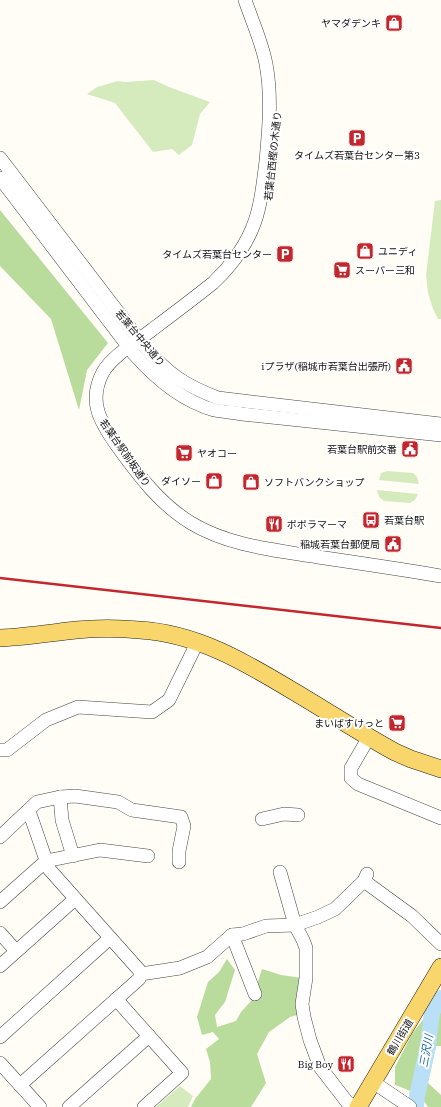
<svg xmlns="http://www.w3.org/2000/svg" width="441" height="1107" font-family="'IBM Plex Serif','Noto Sans JP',serif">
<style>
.green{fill:#d5ebbd}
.forest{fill:#b9dc9c}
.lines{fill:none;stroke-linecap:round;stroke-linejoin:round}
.river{stroke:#b9e0f7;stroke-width:16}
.minor-casing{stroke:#444;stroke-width:14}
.major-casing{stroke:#222;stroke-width:18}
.minor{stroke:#fff;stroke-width:13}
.major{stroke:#f9d66b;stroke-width:17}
.rail{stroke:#c4262e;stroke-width:2.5}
.labels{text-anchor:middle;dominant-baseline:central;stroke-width:4;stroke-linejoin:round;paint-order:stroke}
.poi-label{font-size:10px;fill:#111;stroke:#fff;text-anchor:end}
.street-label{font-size:10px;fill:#111;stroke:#fff}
.water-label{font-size:11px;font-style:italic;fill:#1768a6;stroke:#fff}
</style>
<rect width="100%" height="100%" fill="#fffdf5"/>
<g class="green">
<polygon points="154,80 169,87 210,102 200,114 192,145 179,155 172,149 153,152 115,103 87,94 97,87 118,81 125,82"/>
<polygon points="440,200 441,200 441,319 438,319 433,309 428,293 426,275 435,201"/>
<polygon points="387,471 413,473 417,477 419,484 379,480 381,473"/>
<polygon points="377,490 418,494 415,500 410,503 384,501 379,497"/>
<polygon points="180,1086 193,1096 188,1107 156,1107"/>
</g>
<g class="forest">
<polygon points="0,210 108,343 87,370 79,410 51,319 0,266"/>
<polygon points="227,959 235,970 225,1002 215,1015 217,1027 236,1021 241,1012 252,1000 262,969 281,975 302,978 297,1015 290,1017 269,1032 257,1054 266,1083 251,1107 191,1107 195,1099 211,1079 210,1062 206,1049 219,1039 213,1032 202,1035 197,1017 208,982 219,972"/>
<path d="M441,991V1046H436L428,1083L441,1095V1107H428C420,1094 409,1090 395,1085V1067L412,1034L435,1004Z"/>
</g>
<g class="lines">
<polyline class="river" points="416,1107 417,1096 428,1046 432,1012 441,998"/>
<defs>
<g id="minor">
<path d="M245,0C252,21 262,42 266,64C272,96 269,128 266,161C263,184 261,208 252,229C243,250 229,268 213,283C193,299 173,314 153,329C138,341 113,355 103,372C87,402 101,423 118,447C139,476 160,504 191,523C229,546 275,550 318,557C359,563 400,569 441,576"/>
<path d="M0,158L144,346C168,374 184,385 218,398L441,424"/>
<path d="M0,178L134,354C156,379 182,401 214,410C223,412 233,412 242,414L441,435"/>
<polyline points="369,737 351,768 351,778 358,784 441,818"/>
<polyline points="0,750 7,750 46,720 78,707 152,712 169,700 198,641"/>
<polyline points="60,797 62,820 73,856"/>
<polyline points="262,819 284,814 298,815"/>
<polyline points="0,837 37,802 60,797 75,796 118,802 132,810 181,817 184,826 179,851 179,862"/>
<polyline points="280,872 295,925 303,940 306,948 306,978 302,1004 304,1017 310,1040 320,1067 347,1102 356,1107"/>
<polyline points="367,874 364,881 412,916 441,944"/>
<polyline points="0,902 46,861 100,850 148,856"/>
<polyline points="0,933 16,951"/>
<polyline points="232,935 255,994"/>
<polyline points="0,966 75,899"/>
<polyline points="141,974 180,968 207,957 232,935 243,934 266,926 295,925 318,917 335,909 364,881"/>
<polyline points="116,999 182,1073 144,1107"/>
<polyline points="0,1037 110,938"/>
<polyline points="0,1063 40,1107"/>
<polyline points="373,1082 410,1107"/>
<polyline points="20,1085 139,979 141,974 139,970 49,869 29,811"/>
<polyline points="69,1107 149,1036"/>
</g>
<g id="major">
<path d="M0,638C26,637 50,633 76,630C97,628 118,628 139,630C196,633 245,662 293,691C327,711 360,733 395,752L411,759L441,769"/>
<polyline points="358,1107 441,967"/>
</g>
</defs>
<use href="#minor" class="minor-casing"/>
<use href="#major" class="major-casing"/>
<use href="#minor" class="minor"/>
<use href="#major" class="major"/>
<polyline class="rail" points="0,578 441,628"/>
</g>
<defs>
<symbol id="shop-square" viewBox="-11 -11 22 22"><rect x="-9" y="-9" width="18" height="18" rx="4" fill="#c4262e" stroke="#fff"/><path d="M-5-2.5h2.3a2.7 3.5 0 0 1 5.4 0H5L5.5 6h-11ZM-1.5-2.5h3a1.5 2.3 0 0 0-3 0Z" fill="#fff"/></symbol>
<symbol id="parking-square" viewBox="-11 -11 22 22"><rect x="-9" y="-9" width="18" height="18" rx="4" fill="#c4262e" stroke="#fff"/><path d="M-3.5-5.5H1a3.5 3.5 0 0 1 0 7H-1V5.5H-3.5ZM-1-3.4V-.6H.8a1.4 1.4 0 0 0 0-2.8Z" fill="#fff"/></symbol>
<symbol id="supermarket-square" viewBox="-11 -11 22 22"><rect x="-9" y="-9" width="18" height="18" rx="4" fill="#c4262e" stroke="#fff"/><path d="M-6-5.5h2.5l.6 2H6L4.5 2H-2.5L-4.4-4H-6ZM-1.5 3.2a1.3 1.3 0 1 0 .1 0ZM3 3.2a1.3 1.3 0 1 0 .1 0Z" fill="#fff"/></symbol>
<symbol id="civic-square" viewBox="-11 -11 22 22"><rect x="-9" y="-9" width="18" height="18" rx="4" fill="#c4262e" stroke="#fff"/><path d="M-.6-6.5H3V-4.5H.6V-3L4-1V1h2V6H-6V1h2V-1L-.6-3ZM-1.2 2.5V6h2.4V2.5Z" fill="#fff"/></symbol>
<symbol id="bus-square" viewBox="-11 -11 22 22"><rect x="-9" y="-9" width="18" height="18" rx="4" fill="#c4262e" stroke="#fff"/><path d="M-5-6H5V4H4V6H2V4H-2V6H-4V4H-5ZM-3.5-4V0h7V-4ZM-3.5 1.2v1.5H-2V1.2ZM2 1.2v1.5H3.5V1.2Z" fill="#fff"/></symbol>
<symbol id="restaurant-square" viewBox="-11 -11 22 22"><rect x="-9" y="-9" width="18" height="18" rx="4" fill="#c4262e" stroke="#fff"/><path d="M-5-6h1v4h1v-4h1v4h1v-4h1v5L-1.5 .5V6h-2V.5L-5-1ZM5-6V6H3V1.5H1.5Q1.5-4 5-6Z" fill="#fff"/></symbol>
</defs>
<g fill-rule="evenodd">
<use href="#shop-square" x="384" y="13" width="20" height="20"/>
<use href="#parking-square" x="347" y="128" width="20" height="20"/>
<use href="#shop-square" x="355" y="241" width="20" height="20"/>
<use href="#parking-square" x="275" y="244" width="20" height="20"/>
<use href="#supermarket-square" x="332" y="260" width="20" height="20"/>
<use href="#civic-square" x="394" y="356" width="20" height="20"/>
<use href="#civic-square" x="400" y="439" width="20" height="20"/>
<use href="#supermarket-square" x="174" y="443" width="20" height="20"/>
<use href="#shop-square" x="204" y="471" width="20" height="20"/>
<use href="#shop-square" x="241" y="472" width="20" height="20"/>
<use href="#bus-square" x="361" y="510" width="20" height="20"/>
<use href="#restaurant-square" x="264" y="514" width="20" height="20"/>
<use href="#civic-square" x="383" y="534" width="20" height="20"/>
<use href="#supermarket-square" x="387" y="713" width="20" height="20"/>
<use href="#restaurant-square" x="336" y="1054" width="20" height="20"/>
</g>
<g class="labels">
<g class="poi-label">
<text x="381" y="23">ヤマダデンキ</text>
<text x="357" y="155" text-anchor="middle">タイムズ若葉台センター第3</text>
<text x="378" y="251" text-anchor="start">ユニディ</text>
<text x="272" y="254">タイムズ若葉台センター</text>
<text x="355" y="270" text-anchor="start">スーパー三和</text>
<text x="391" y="366">iプラザ(稲城市若葉台出張所)</text>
<text x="397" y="449">若葉台駅前交番</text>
<text x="197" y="453" text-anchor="start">ヤオコー</text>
<text x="201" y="481">ダイソー</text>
<text x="264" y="482" text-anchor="start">ソフトバンクショップ</text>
<text x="384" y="520" text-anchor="start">若葉台駅</text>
<text x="287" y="524" text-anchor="start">ポポラマーマ</text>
<text x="380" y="544">稲城若葉台郵便局</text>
<text x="384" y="723">まいばすけっと</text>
<text x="333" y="1064">Big Boy</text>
</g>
<g class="street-label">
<text transform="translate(273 156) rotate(-84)">若葉台西樫の木通り</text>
<text transform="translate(140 338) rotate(50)">若葉台中央通り</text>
<text transform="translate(125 453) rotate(55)">若葉台駅前坂通り</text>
<text transform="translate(400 1037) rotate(-59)">鶴川街道</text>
</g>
<g class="water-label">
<text transform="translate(426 1051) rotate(-80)">三沢川</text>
</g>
</g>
</svg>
